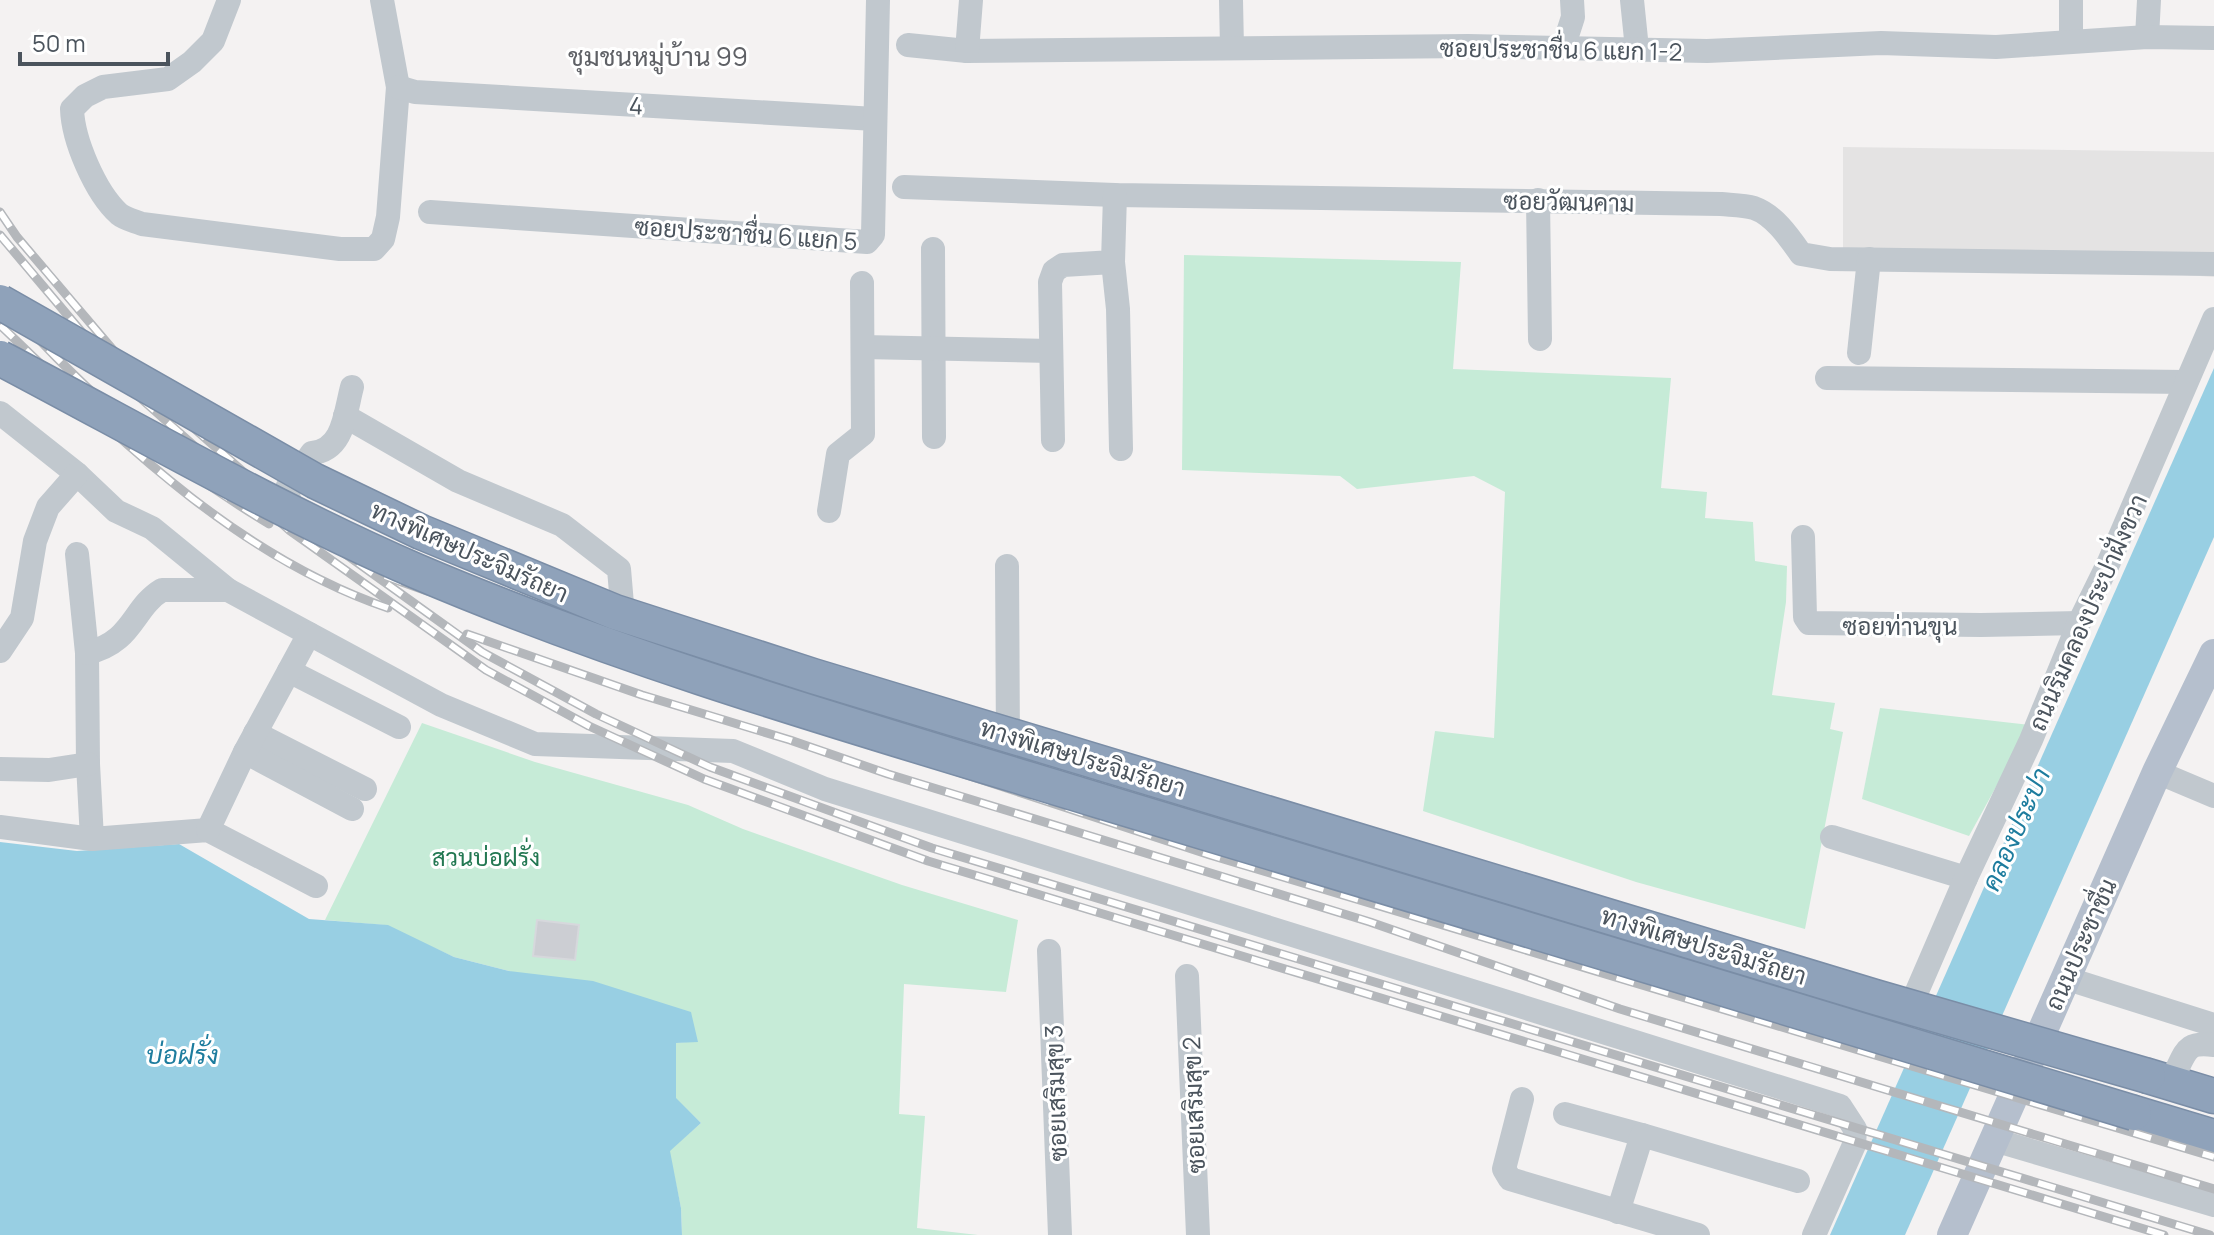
<svg xmlns="http://www.w3.org/2000/svg" width="2214" height="1235" font-family="Manrope,Sarabun,sans-serif">
<style>
.education{fill:#e4e3e3}
.green{fill:#c6ebd7}
.water{fill:#98cfe3}
.building{fill:#ccced3;stroke:#d6d8dc;stroke-width:2}
.lines{fill:none;stroke-linecap:round;stroke-linejoin:round}
.highway-casing{stroke:#7a8da6;stroke-width:37}
.minor{stroke:#c1c8ce;stroke-width:24}
.major{stroke:#b5bfcd;stroke-width:30}
.highway{stroke:#8fa2ba;stroke-width:34}
.rail-casing{stroke:#b4b7bb;stroke-width:9}
.rail{stroke:#fff;stroke-width:6;stroke-dasharray:18;stroke-linecap:butt}
.highway-bridge-casing{stroke:#7a8da6;stroke-width:37;stroke-linecap:butt}
.highway-bridge{stroke:#8fa2ba;stroke-width:34}
.labels{text-anchor:middle;dominant-baseline:central;stroke-width:6;stroke-linejoin:round;paint-order:stroke}
.street-label{font-size:24px;fill:#4b545d;stroke:#fff}
.park-label{font-size:24px;fill:#237852;stroke:#fff}
.neighbourhood-label{font-size:26px;fill:#5f6166;stroke:#fff}
.water-label{font-size:26px;font-style:italic;fill:#1d7c9e;stroke:#fff}
</style>
<rect width="100%" height="100%" fill="#f4f2f2"/>
<polygon class="education" points="1843,147 2214,152 2214,277 1843,252"/>
<g class="green">
<polygon points="1184,255 1461,262 1453,369 1671,378 1661,488 1707,492 1705,518 1753,522 1755,561 1787,566 1786,602 1772,695 1835,703 1830,729 1843,732 1805,929 1636,882 1423,811 1435,731 1494,738 1505,492 1474,476 1357,489 1340,476 1182,470"/>
<polygon points="1880,708 2030,725 1969,836 1862,799"/>
<polygon points="422,723 535,762 688,805 743,829 902,885 1018,920 1006,992 904,984 899,1114 925,1116 917,1228 978,1235 682,1235 681,1208 669,1151 701,1123 676,1099 676,1043 697,1041 509,971 454,957 384,925 325,920"/>
</g>
<g class="water">
<polygon points="2214,368 2214,537 1905,1235 1830,1235"/>
<polygon points="0,842 77,851 179,844 309,919 388,925 454,957 509,971 593,981 691,1012 698,1042 676,1043 676,1098 701,1123 670,1151 681,1208 682,1235 0,1235"/>
</g>
<polygon class="building" points="537,920 579,925 575,960 533,956"/>
<g class="lines">
<defs>
<g id="highway">
<polyline points="2148,1076 2214,1096"/>
<polyline points="2134,1113 2214,1137"/>
</g>
</defs>
<use href="#highway" class="highway-casing"/>
<g class="minor">
<path d="M229,0L213,41L192,62L168,79L103,87L85,96L72,109C73,140 95,192 119,214C125,219 135,221 142,224L340,249H374L383,239L388,217L398,87L382,0"/>
<polyline points="1231,0 1232,48"/>
<polyline points="1632,0 1637,49"/>
<polyline points="2147,37 2149,0"/>
<polyline points="2071,41 2071,0"/>
<polyline points="908,45 967,51 1468,46 1707,51 1881,43 1996,47 2147,37 2214,38"/>
<polyline points="1563,48 1573,17 1572,0"/>
<polyline points="967,51 971,0"/>
<polyline points="398,87 415,92 875,119"/>
<path d="M904,187L1115,195L1721,204C1731,205 1744,205 1754,208C1774,215 1789,237 1801,254L1830,259L2214,264"/>
<polyline points="1538,200 1540,339"/>
<polyline points="430,212 867,242 873,235 878,0"/>
<polyline points="933,249 934,437"/>
<polyline points="1113,262 1118,309 1121,449"/>
<polyline points="863,347 1051,351"/>
<polyline points="1859,353 1869,259"/>
<polyline points="1827,378 2186,382"/>
<polyline points="0,413 77,474 116,511 152,528 228,590 441,705 535,744 733,751 825,789 1840,1106 1855,1129 1854,1145 1814,1235"/>
<polyline points="345,416 458,481 562,525 619,569 624,628"/>
<polyline points="1053,440 1050,282 1054,271 1063,265 1113,262 1115,195"/>
<polyline points="829,511 838,454 863,434 862,283"/>
<path d="M293,520L287,488L312,453C344,450 345,413 352,387"/>
<polyline points="1803,537 1805,617 1809,623 1981,625 2079,623"/>
<polyline points="77,554 87,653 88,764 92,839"/>
<polyline points="1007,566 1008,749"/>
<polyline points="0,651 22,618 35,541 48,507 77,474"/>
<path d="M87,653C134,642 132,608 162,590H228"/>
<polyline points="289,671 399,727"/>
<polyline points="255,733 365,789"/>
<polyline points="245,752 352,809"/>
<polyline points="0,769 49,770 88,764"/>
<polyline points="2157,772 2214,796"/>
<polyline points="0,827 92,839 208,830 316,886"/>
<polyline points="208,830 245,752 309,634"/>
<polyline points="1832,837 1966,878"/>
<polyline points="1049,951 1060,1235"/>
<polyline points="1187,976 1198,1235"/>
<polyline points="2065,978 2214,1025"/>
<polyline points="1905,1019 1966,878 2031,740 2079,623 2109,562 2214,319"/>
<path d="M2176,1071C2187,1049 2187,1042 2214,1045"/>
<polyline points="1522,1099 1504,1169 1510,1179 1698,1235"/>
<polyline points="1565,1114 1642,1135"/>
<polyline points="1994,1140 2214,1205"/>
<polyline points="1618,1212 1642,1135 1798,1181"/>
</g>
<polyline class="major" points="1952,1235 2157,772 2214,654"/>
<use href="#highway" class="highway"/>
<defs>
<g id="rail">
<polyline points="0,212 17,237 137,378 298,520 482,652 596,714 710,767 932,848 2210,1235"/>
<polyline points="0,235 128,387 289,530 486,670 589,726 704,779 928,861 2164,1235"/>
<path d="M0,296C76,386 168,463 269,524"/>
<path d="M0,325C115,435 233,555 388,608"/>
<polyline points="385,576 427,591 626,650 839,733 1210,855 2214,1157"/>
<polyline points="467,634 642,695 790,740 888,774 1370,922 1620,1009 2214,1189"/>
</g>
</defs>
<use href="#rail" class="rail-casing"/>
<use href="#rail" class="rail"/>
<defs>
<g id="highway-bridge">
<polyline points="0,302 315,481 421,532 615,612 813,676 1875,997 2148,1076"/>
<path d="M0,358C137,430 273,509 416,571C636,665 868,730 1097,800C1442,905 1789,1007 2134,1113"/>
</g>
</defs>
<use href="#highway-bridge" class="highway-bridge-casing"/>
<use href="#highway-bridge" class="highway-bridge"/>
</g>
<g class="labels">
<g class="street-label">
<text transform="translate(1561 49) rotate(1)">ซอยประชาชื่น 6 แยก 1-2</text>
<text transform="translate(636 105) rotate(3)">4</text>
<text transform="translate(1569 201) rotate(1)">ซอยวัฒนคาม</text>
<text transform="translate(746 233) rotate(4)">ซอยประชาชื่น 6 แยก 5</text>
<text transform="translate(470 551) rotate(24)">ทางพิเศษประจิมรัถยา</text>
<text transform="translate(2087 612) rotate(-66)">ถนนริมคลองประปาฝั่งขวา</text>
<text x="1900" y="625">ซอยท่านขุน</text>
<text transform="translate(1083 757) rotate(17)">ทางพิเศษประจิมรัถยา</text>
<text transform="translate(2080 944) rotate(-66)">ถนนประชาชื่น</text>
<text transform="translate(1704 945) rotate(17)">ทางพิเศษประจิมรัถยา</text>
<text transform="translate(1055 1093) rotate(-92)">ซอยเสริมสุข 3</text>
<text transform="translate(1193 1105) rotate(-92)">ซอยเสริมสุข 2</text>
</g>
<g class="park-label">
<text x="486" y="856">สวนบ่อฝรั่ง</text>
</g>
<g class="neighbourhood-label">
<text x="658" y="56">ชุมชนหมู่บ้าน 99</text>
</g>
<g class="water-label">
<text transform="translate(2015 829) rotate(-66)">คลองประปา</text>
<text x="182" y="1054">บ่อฝรั่ง</text>
</g>
</g>
<path d="M20 52v12h148v-12" fill="none" stroke="#4b545d" stroke-width="4"/>
<text x="32" y="52" font-size="24" fill="#4b545d" stroke="#ffffff" stroke-width="6" paint-order="stroke">50 m</text>
</svg>
